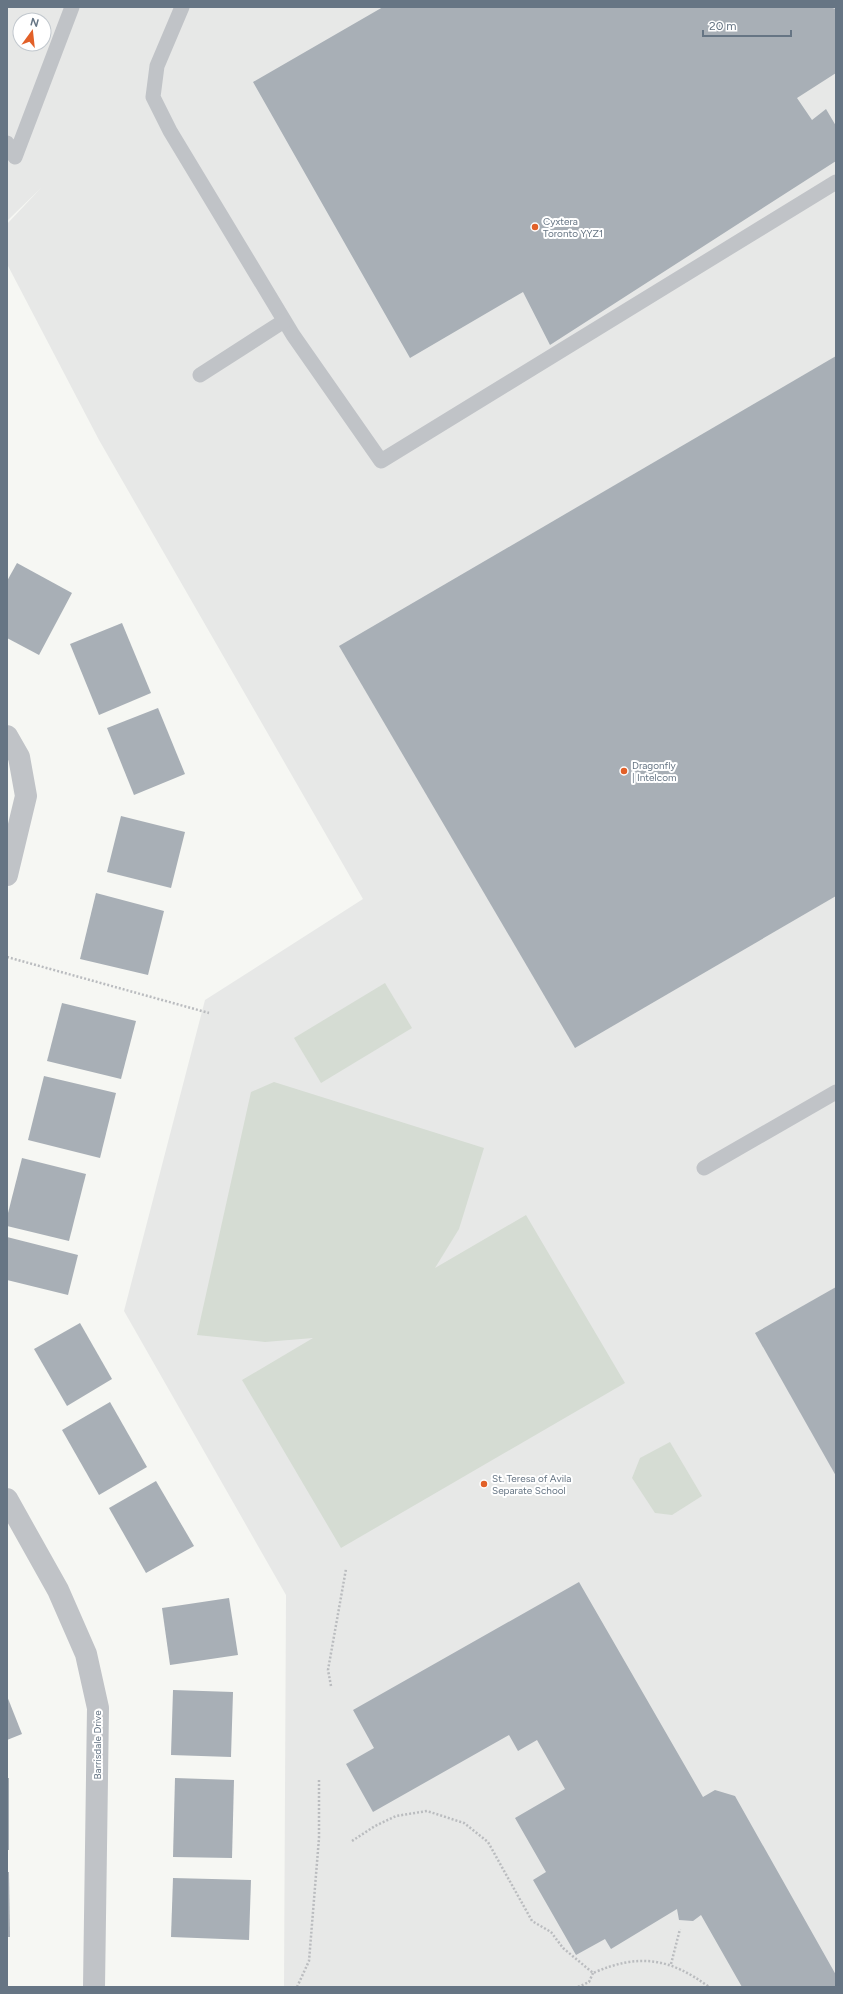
<svg xmlns="http://www.w3.org/2000/svg" width="843" height="1994" font-family="Figtree,sans-serif">
<style>
.built{fill:#e7e8e7;fill-rule:evenodd}
.green{fill:#d5dcd3}
.building{fill:#a8afb6}
.lines{fill:none;stroke-linecap:round;stroke-linejoin:round}
.path{stroke:#babcbf;stroke-width:2.5;stroke-dasharray:2 2;stroke-linecap:butt}
.lane{stroke:#c0c3c7;stroke-width:15}
.street{stroke:#c0c3c7;stroke-width:22}
.poi-dot{fill:#e26028;stroke:#fff;stroke-width:1.5}
.labels{text-anchor:middle;dominant-baseline:central;stroke-width:4;stroke-linejoin:round;paint-order:stroke}
.poi-label{font-size:10px;fill:#667584;stroke:#fff;text-anchor:start}
.street-label{font-size:10px;fill:#667584;stroke:#fff}
</style>
<rect width="100%" height="100%" fill="#f6f7f3"/>
<path class="built" d="M7,7H836V1987H284L286,1595L124,1311L205,1000L363,899L99,440L7,264V224L41,188L7,221ZM20,20H44V44H20Z"/>
<g class="green">
<polygon points="385,983 412,1028 321,1083 294,1038"/>
<polygon points="274,1082 484,1148 459,1229 435,1268 526,1215 625,1383 341,1548 242,1380 313,1338 265,1342 197,1335 251,1092"/>
<polygon points="670,1442 702,1496 672,1515 655,1513 632,1478 640,1458"/>
</g>
<g class="building">
<polygon points="383,7 829,7 836,9 836,73 797,98 812,120 826,109 836,126 836,161 550,345 523,292 410,358 253,82"/>
<polygon points="836,356 836,896 575,1048 339,646"/>
<polygon points="17,563 72,593 39,655 7,638 7,581"/>
<polygon points="122,623 151,693 99,715 70,644"/>
<polygon points="158,708 185,774 134,795 107,728"/>
<polygon points="121,816 185,832 171,888 107,872"/>
<polygon points="96,893 164,911 148,975 80,959"/>
<polygon points="62,1003 136,1021 121,1079 47,1061"/>
<polygon points="44,1076 116,1093 100,1158 28,1140"/>
<polygon points="22,1158 86,1174 69,1241 7,1226 7,1217"/>
<polygon points="7,1237 78,1255 68,1295 7,1280"/>
<polygon points="836,1287 836,1476 755,1333"/>
<polygon points="80,1323 112,1379 67,1406 34,1349"/>
<polygon points="110,1402 147,1467 99,1495 62,1430"/>
<polygon points="156,1481 194,1546 146,1573 109,1508"/>
<polygon points="579,1582 703,1797 715,1790 735,1796 836,1975 836,1987 742,1987 701,1915 693,1921 679,1920 677,1909 611,1949 605,1939 576,1955 533,1880 546,1872 515,1818 565,1789 537,1740 518,1751 509,1735 373,1812 346,1764 374,1748 353,1710"/>
<polygon points="229,1598 238,1655 170,1665 162,1608"/>
<polygon points="173,1690 233,1692 231,1757 171,1755"/>
<polygon points="7,1696 22,1734 7,1740"/>
<rect x="7" y="1778" width="2" height="72"/>
<polygon points="175,1778 234,1780 232,1858 173,1857"/>
<polygon points="7,1872 9,1872 10,1937 7,1937"/>
<polygon points="173,1878 251,1880 249,1940 171,1937"/>
</g>
<g class="lines">
<g class="path">
<polyline points="7,957 209,1013"/>
<polyline points="331,1686 328,1670 346,1569"/>
<path d="M352,1841L375,1826L396,1816L427,1811L464,1823L488,1842L532,1921L551,1932L563,1948L593,1973C639,1953 670,1958 709,1987"/>
<polyline points="671,1964 680,1929"/>
<polyline points="297,1987 309,1961 319,1838 319,1779"/>
<polyline points="578,1987 589,1982 593,1973"/>
</g>
<g class="lane">
<polyline points="182,7 157,66 153,97 170,131 293,335 381,461 836,182"/>
<polyline points="7,143 15,157 72,7"/>
<polyline points="200,375 284,321"/>
<polyline points="704,1168 836,1092"/>
</g>
<g class="street">
<polyline points="7,736 19,757 26,796 7,875"/>
<polyline points="7,1499 58,1590 86,1654 98,1708 94,1987"/>
</g>
</g>
<g class="poi-dot">
<circle cx="535" cy="227" r="4"/>
<circle cx="624" cy="771" r="4"/>
<circle cx="484" cy="1484" r="4"/>
</g>
<g class="labels">
<g class="poi-label">
<text x="543" y="221">Cyxtera<tspan x="543" dy="12">Toronto YYZ1</tspan></text>
<text x="632" y="765">Dragonfly<tspan x="632" dy="12">| Intelcom</tspan></text>
<text x="492" y="1478">St. Teresa of Avila<tspan x="492" dy="12">Separate School</tspan></text>
</g>
<g class="street-label">
<text transform="translate(97 1745) rotate(-90)">Barrisdale Drive</text>
</g>
</g>
<rect width="843" height="1994" fill="none" stroke="#667584" stroke-width="16"/>
<g transform="translate(32 32) rotate(15)"><circle r="19" fill="#ffffff" stroke="#c2c8ce"/>
<path d="M0-3L7 15L0 10L-7 15Z" fill="#e26028"/>
<text y="-6" font-size="11" font-weight="bold" text-anchor="middle" fill="#667584">N</text>
</g>
<path d="M703 30v6h88v-6" fill="none" stroke="#667584" stroke-width="2"/>
<text x="709" y="30" font-size="12" fill="#667584" stroke="#ffffff" stroke-width="3" paint-order="stroke">20 m</text>
</svg>
